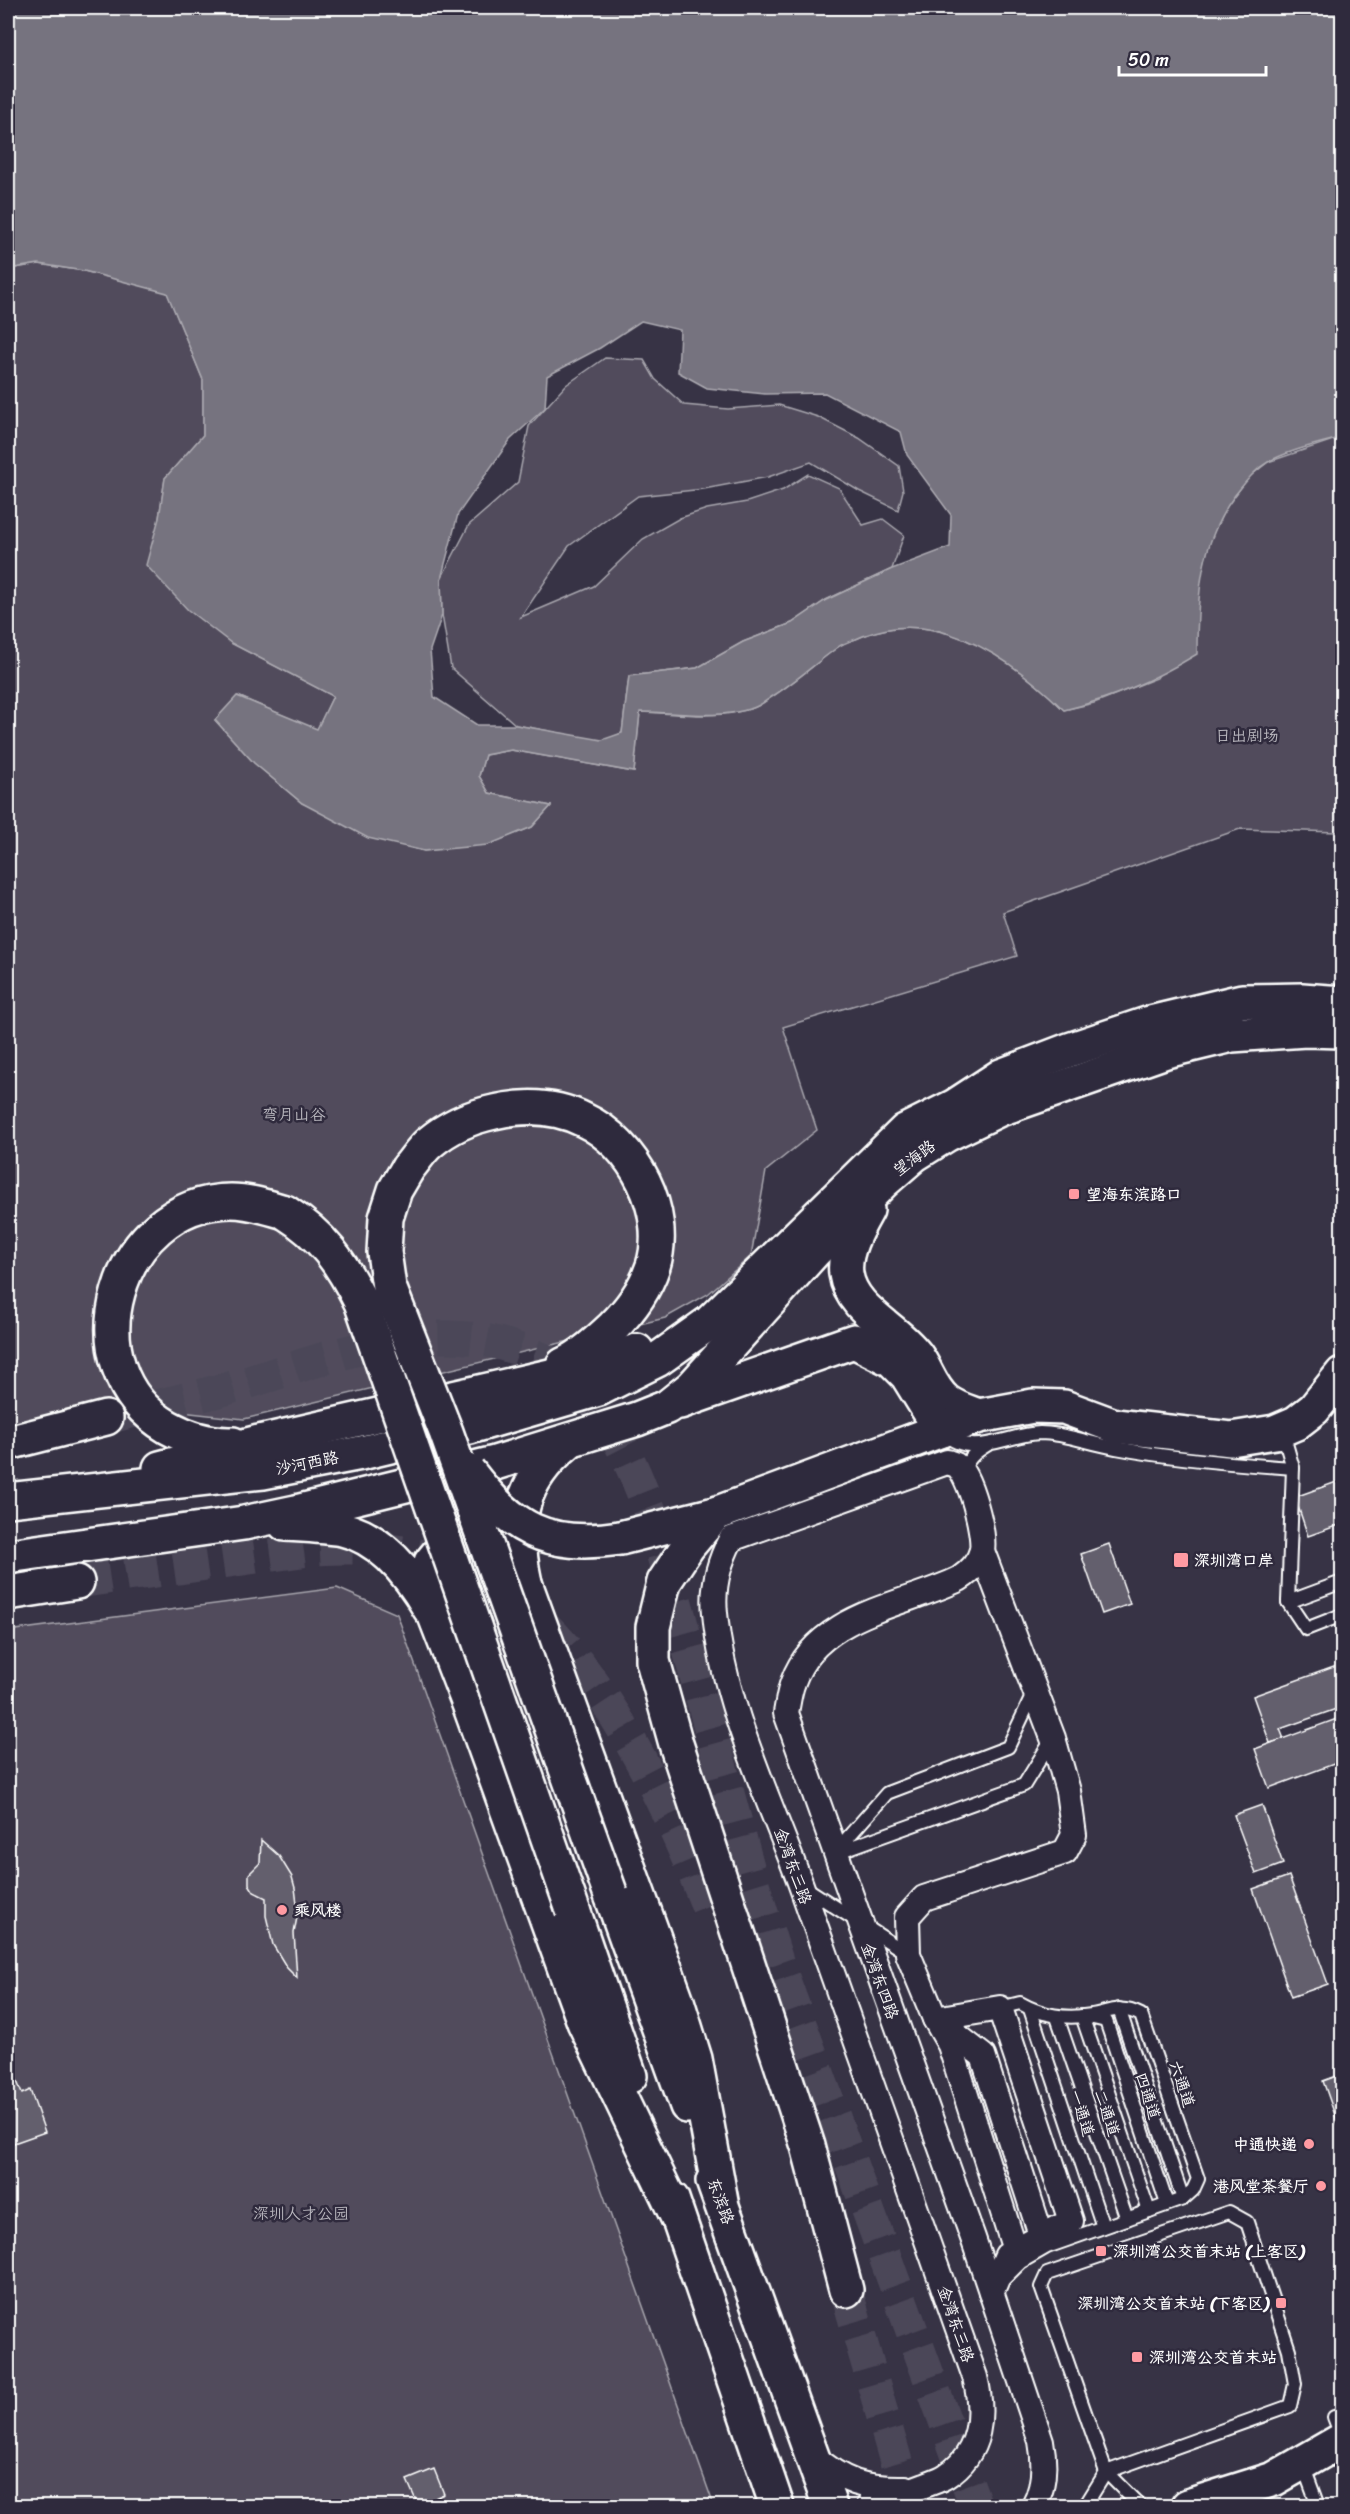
<svg xmlns="http://www.w3.org/2000/svg" width="1350" height="2514" font-family="Sriracha,'LXGW WenKai TC',sans-serif">
<style>
.green{fill:#514c5c;stroke:#a8a6ae;stroke-width:1.5}
.water{fill:#76737f;stroke:#adabb2;stroke-width:1.5;fill-rule:evenodd}
.building{fill:#635f6d;stroke:#fff;stroke-width:1.5}
.lines{fill:none;stroke-linecap:round;stroke-linejoin:round}
.motorway-tunnel{stroke:#4b4758;stroke-width:33;stroke-dasharray:33 16;stroke-linecap:butt}
.service-casing{stroke:#fff;stroke-width:16}
.minor-casing{stroke:#fff;stroke-width:28}
.primary-casing{stroke:#fff;stroke-width:38}
.trunk-casing{stroke:#fff;stroke-width:38}
.motorway-casing{stroke:#fff;stroke-width:38}
.service{stroke:#2f2a3d;stroke-width:12}
.minor{stroke:#2f2a3d;stroke-width:24}
.primary{stroke:#2f2a3d;stroke-width:33}
.trunk{stroke:#2f2a3d;stroke-width:33}
.motorway{stroke:#2f2a3d;stroke-width:33}
.primary-bridge-casing{stroke:#fff;stroke-width:38;stroke-linecap:butt}
.primary-bridge{stroke:#2f2a3d;stroke-width:33}
.poi-dot{fill:#ff9aa2;stroke:#2f2a3d;stroke-width:2}
.labels{text-anchor:middle;dominant-baseline:central;stroke-width:5;stroke-linejoin:round;paint-order:stroke}
.park-label{font-size:16px;fill:#b9b7be;stroke:#2f2a3d}
.street-label{font-size:16px;fill:#fff;stroke:#2f2a3d}
.poi-label{font-size:16px;font-weight:bold;fill:#fff;stroke:#2f2a3d;text-anchor:start}
</style>
<rect width="100%" height="100%" fill="#373345"/>
<filter id="ink" filterUnits="userSpaceOnUse"><feTurbulence type="fractalNoise" baseFrequency=".0167" numOctaves="2"/><feDisplacementMap in="SourceGraphic" scale="12" xChannelSelector="R" yChannelSelector="G"/><feConvolveMatrix kernelMatrix="1 2 1 2 8 2 1 2 1" color-interpolation-filters="sRGB"/></filter>
<g filter="url(#ink)">
<g class="green">
<path d="M39,264L84,271L167,292L203,380V435L165,478L159,518L231,643L333,696L317,730L238,696L215,720L254,763L302,803L424,851L488,844L532,827L551,806L489,793L479,776L485,755L511,750L634,772L640,712C678,713 716,720 753,708C760,706 766,700 773,696C796,681 816,663 838,647C845,642 855,640 863,636C938,606 1013,660 1064,710L1094,703L1157,678L1197,612L1200,579L1210,540L1225,509L1248,478L1268,462L1342,437V848L1337,832L1240,829L1003,912L1017,956L783,1027L817,1130L766,1171L751,1256L708,1294L665,1318L244,1419L110,1404L8,1427V269Z"/>
<polygon points="605,358 644,360 655,379 684,405 728,409 779,405 818,417 859,438 899,466 903,491 898,510 859,491 811,462 768,477 704,489 638,496 569,546 521,617 594,586 643,539 680,518 707,509 747,502 783,490 808,474 839,488 863,525 883,519 904,535 892,569 826,600 792,623 743,642 697,668 629,676 622,733 603,741 516,725 451,668 442,615 441,579 469,525 518,482 529,426 566,385"/>
<polygon points="337,1588 397,1614 714,2506 8,2506 8,1631"/>
</g>
<path class="water" d="M8,8H1342V437C1319,444 1289,450 1268,462C1254,470 1245,483 1235,495C1200,542 1197,597 1197,654C1154,680 1114,698 1064,710C1013,660 938,606 863,636C855,640 845,642 838,647C816,663 796,681 773,696C767,700 760,706 753,708C716,720 679,712 640,712L634,772L511,750L485,755L479,776L489,793L551,806L532,827L488,845L424,851L368,838L302,803L254,763L215,720L237,696L317,729L333,696L231,643L188,610L146,565L159,518L165,478L203,435V380L167,293L84,271L39,264L8,269ZM641,321L680,330L678,372L707,388L765,394L825,393L901,432L907,455L951,515L950,547L892,569L826,600L792,623L743,642L697,668L629,676L622,733L602,740L516,725H477L434,697L430,650L442,615L441,579L458,514L510,440L545,408L547,376L600,348Z"/>
<g class="building">
<polygon points="1342,1480 1342,1524 1308,1536 1295,1497"/>
<polygon points="1109,1544 1130,1604 1102,1614 1081,1554"/>
<polygon points="1342,1664 1342,1707 1280,1729 1284,1739 1270,1743 1253,1696"/>
<polygon points="1342,1717 1342,1761 1269,1788 1255,1749"/>
<polygon points="1262,1805 1283,1864 1256,1874 1234,1815"/>
<polygon points="261,1840 279,1856 292,1877 295,1888 298,1912 294,1933 297,1978 287,1968 273,1945 266,1916 266,1898 254,1892 249,1884 249,1874 260,1863"/>
<polygon points="1289,1876 1328,1984 1291,1997 1253,1889"/>
<polygon points="12,2068 22,2094 30,2090 45,2132 11,2144 8,2134 8,2070"/>
<polygon points="1342,2074 1342,2135 1323,2081"/>
<polygon points="434,2469 444,2494 418,2505 407,2480"/>
</g>
<g class="lines">
<g class="motorway-tunnel">
<path d="M106,1418C147,1408 188,1399 229,1388C324,1361 428,1312 525,1352C540,1357 558,1365 569,1376C612,1414 633,1467 653,1519L750,1874L777,1961L976,2506"/>
<path d="M77,1582L315,1549C367,1546 418,1549 467,1571C588,1625 663,1795 710,1912"/>
<polyline points="846,2290 909,2506"/>
</g>
<defs>
<g id="service">
<path d="M944,1433C970,1460 1009,1434 1040,1433C1065,1433 1091,1444 1116,1448C1174,1459 1234,1464 1293,1468"/>
<polyline points="1275,1433 1287,1447 1293,1468 1288,1602 1306,1629 1342,1615"/>
<path d="M963,1473C967,1459 974,1453 987,1445"/>
<polyline points="1288,1602 1342,1582"/>
<polyline points="835,1852 887,1793 1008,1747 1035,1690"/>
<polyline points="835,1853 1024,1785 1053,1738"/>
<polyline points="806,1888 908,1954"/>
<path d="M1000,2008L1020,2003C1043,2016 1065,2019 1092,2015C1112,2011 1121,2005 1141,2015L1198,2179L1193,2190L1183,2199L1047,2247L1021,2262L1004,2279"/>
<polyline points="1030,2009 1103,2227"/>
<polyline points="1119,2009 1183,2199"/>
<polyline points="1082,2016 1149,2211"/>
<polyline points="1057,2017 1127,2219"/>
<polyline points="1089,2017 1106,2021 1167,2204"/>
<polyline points="1342,2438 1334,2417 1342,2415"/>
<polyline points="1303,2465 1318,2506"/>
<polyline points="1085,2506 1106,2472 1290,2406 1295,2384 1289,2350 1247,2222 1229,2212 1047,2274 1041,2287 1106,2472 1140,2506"/>
</g>
<g id="minor">
<polyline points="982,1551 1053,1738 1068,1791 1074,1835 1065,1852 924,1898 907,1917 908,1954 935,2019 950,2045 1015,2250"/>
<polyline points="935,2019 1000,2008 1071,2221 1007,2255 991,2293"/>
<polyline points="942,2024 983,2056 1041,2235"/>
<path d="M812,2455C843,2483 865,2489 906,2488"/>
<path d="M869,2506C887,2499 906,2492 925,2485C932,2482 940,2480 946,2476C982,2453 984,2414 975,2377C917,2213 860,2048 801,1885C770,1800 723,1704 715,1613C712,1586 719,1562 731,1539L947,1462C950,1463 954,1464 956,1465C970,1474 985,1534 982,1550C979,1563 970,1572 959,1579C903,1606 817,1614 793,1682C789,1692 788,1703 786,1713L973,2238L1041,2441C1045,2463 1045,2486 1034,2506"/>
</g>
<g id="primary">
<path d="M408,1168C415,1160 421,1150 429,1143C448,1127 470,1117 494,1112C524,1105 556,1106 584,1120C634,1143 670,1212 653,1266C645,1290 631,1309 613,1327C598,1341 582,1356 563,1365"/>
<path d="M867,1210C857,1228 843,1252 846,1274C851,1310 895,1327 916,1355C927,1370 931,1389 946,1401C956,1409 968,1412 979,1416"/>
<polyline points="680,1402 854,1341 892,1360 907,1375 941,1430"/>
<path d="M567,1443C519,1482 512,1524 525,1583L677,2001L695,2059L721,2201"/>
<path d="M233,1444C209,1445 188,1438 168,1427C67,1368 115,1202 231,1201C250,1201 267,1207 285,1212"/>
<polyline points="160,1468 259,1442 585,1368 637,1351"/>
<polyline points="8,1500 263,1472 361,1453 470,1427 599,1389 657,1360 709,1323 905,1131 955,1106 1001,1076 1069,1050 1150,1023 1242,1001 1302,1000 1342,1003"/>
<path d="M285,1524C304,1525 323,1526 342,1529C382,1538 411,1576 430,1609"/>
<polyline points="620,1538 715,1514"/>
<polyline points="8,1556 244,1523 296,1512 495,1463 637,1419 667,1407 692,1387 814,1252 883,1182 914,1155 946,1135 1000,1109 1166,1051 1232,1035 1306,1030 1342,1031"/>
<polyline points="525,1583 509,1556 498,1545 486,1540 467,1538 454,1541 441,1550 431,1562 428,1575 435,1616 469,1704 584,2022 678,2218"/>
<polyline points="611,1895 687,2106"/>
<polyline points="573,1910 630,2076"/>
<polyline points="713,2181 830,2506"/>
<polyline points="672,2199 777,2506"/>
</g>
<g id="trunk">
<polyline points="715,1514 979,1416 1033,1406 1064,1407 1115,1426 1231,1439 1275,1432 1296,1423 1314,1409 1342,1374"/>
<polyline points="1188,2506 1274,2479 1342,2440"/>
</g>
<g id="motorway">
<polyline points="8,1443 106,1418"/>
<polyline points="715,1514 688,1546 664,1582 653,1627 653,1661 676,1744 808,2146 846,2290"/>
<polyline points="8,1593 77,1582"/>
</g>
</defs>
<use href="#service" class="service-casing"/>
<use href="#minor" class="minor-casing"/>
<use href="#primary" class="primary-casing"/>
<use href="#trunk" class="trunk-casing"/>
<use href="#motorway" class="motorway-casing"/>
<use href="#service" class="service"/>
<use href="#minor" class="minor"/>
<use href="#primary" class="primary"/>
<use href="#trunk" class="trunk"/>
<use href="#motorway" class="motorway"/>
<defs>
<g id="primary-bridge">
<polyline points="408,1168 395,1190 386,1218 384,1252 389,1287 446,1432 611,1895"/>
<path d="M285,1212C323,1236 341,1262 361,1302L573,1910"/>
<path d="M468,1471C512,1529 546,1549 620,1538"/>
</g>
</defs>
<use href="#primary-bridge" class="primary-bridge-casing"/>
<use href="#primary-bridge" class="primary-bridge"/>
</g>
</g>
<g class="poi-dot">
<rect x="1068" y="1188" width="12" height="12" rx="3"/>
<rect x="1173" y="1552" width="16" height="16" rx="3"/>
<circle cx="282" cy="1910" r="6"/>
<circle cx="1309" cy="2144" r="6"/>
<circle cx="1321" cy="2186" r="6"/>
<rect x="1095" y="2245" width="12" height="12" rx="3"/>
<rect x="1275" y="2297" width="12" height="12" rx="3"/>
<rect x="1131" y="2351" width="12" height="12" rx="3"/>
</g>
<g class="labels">
<g class="park-label">
<text x="1247" y="735">日出剧场</text>
<text x="294" y="1114">弯月山谷</text>
<text x="301" y="2213">深圳人才公园</text>
</g>
<g class="street-label">
<text transform="translate(914 1158) rotate(-37)">望海路</text>
<text transform="translate(307 1463) rotate(-11)">沙河西路</text>
<text transform="translate(793 1866) rotate(70)">金湾东三路</text>
<text transform="translate(880 1981) rotate(70)">金湾东四路</text>
<text transform="translate(1182 2084) rotate(71)">六通道</text>
<text transform="translate(1148 2096) rotate(72)">四通道</text>
<text transform="translate(1082 2113) rotate(72)">一通道</text>
<text transform="translate(1107 2113) rotate(71)">二通道</text>
<text transform="translate(721 2201) rotate(70)">东滨路</text>
<text transform="translate(956 2324) rotate(71)">金湾东三路</text>
</g>
<g class="poi-label">
<text x="1086" y="1194">望海东滨路口</text>
<text x="1194" y="1560">深圳湾口岸</text>
<text x="294" y="1910">乘风楼</text>
<text x="1297" y="2144" text-anchor="end">中通快递</text>
<text x="1309" y="2186" text-anchor="end">港风堂茶餐厅</text>
<text x="1113" y="2251">深圳湾公交首末站 (上客区)</text>
<text x="1269" y="2303" text-anchor="end">深圳湾公交首末站 (下客区)</text>
<text x="1149" y="2357">深圳湾公交首末站</text>
</g>
</g>
<rect width="1350" height="2514" fill="none" stroke="#2f2a3d" stroke-width="30"/>
<rect x="15" y="15" width="1320" height="2484" fill="none" stroke="#fff" stroke-width="2" filter="url(#ink)"/>
<path d="M1119 66v9h147v-9" fill="none" stroke="#ffffff" stroke-width="3"/>
<text x="1128" y="66" font-size="18" fill="#ffffff" stroke="#2f2a3d" stroke-width="4.5" paint-order="stroke">50 m</text>
</svg>
